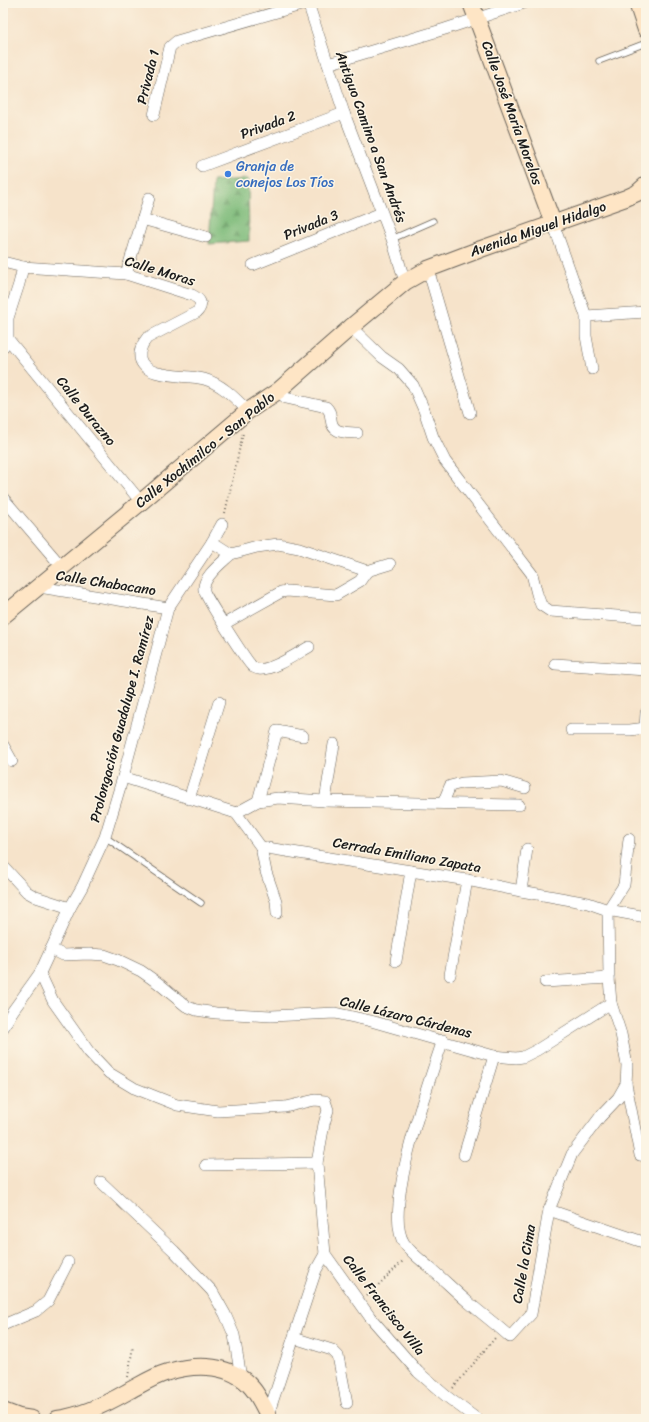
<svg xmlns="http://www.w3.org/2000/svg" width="649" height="1422" font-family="Sriracha,sans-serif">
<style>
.forest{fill:url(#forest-firs);stroke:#4d6c4b}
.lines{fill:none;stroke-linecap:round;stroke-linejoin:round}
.lane-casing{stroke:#686259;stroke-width:7}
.street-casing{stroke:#686259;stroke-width:12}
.secondary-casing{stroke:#686259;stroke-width:18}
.path{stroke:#686259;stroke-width:2;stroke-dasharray:1 3;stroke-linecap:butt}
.lane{stroke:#fff;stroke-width:5.5}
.street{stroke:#fff;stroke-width:11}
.secondary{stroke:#fee5c5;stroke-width:16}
.shop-dot{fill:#3f7fe0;stroke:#fcf5e5;stroke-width:1.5}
.labels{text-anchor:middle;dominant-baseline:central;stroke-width:3;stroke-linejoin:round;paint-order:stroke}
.street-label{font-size:14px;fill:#1c1c1c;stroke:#fcf5e5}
.shop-label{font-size:14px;fill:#366cbe;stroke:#fcf5e5;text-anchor:start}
</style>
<defs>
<pattern id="forest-firs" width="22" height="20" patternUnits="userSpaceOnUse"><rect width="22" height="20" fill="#7ebb7a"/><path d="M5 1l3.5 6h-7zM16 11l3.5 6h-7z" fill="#6ca069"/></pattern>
</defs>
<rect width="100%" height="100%" fill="#fcf5e5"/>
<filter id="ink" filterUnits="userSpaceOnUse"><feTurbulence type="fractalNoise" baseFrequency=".025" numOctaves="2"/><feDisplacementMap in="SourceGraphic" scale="8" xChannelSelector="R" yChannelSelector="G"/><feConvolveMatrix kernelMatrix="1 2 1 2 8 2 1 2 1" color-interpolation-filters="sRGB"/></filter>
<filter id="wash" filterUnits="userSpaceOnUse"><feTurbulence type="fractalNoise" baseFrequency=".012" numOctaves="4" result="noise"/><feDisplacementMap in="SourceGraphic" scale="16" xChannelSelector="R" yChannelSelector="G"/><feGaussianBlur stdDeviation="0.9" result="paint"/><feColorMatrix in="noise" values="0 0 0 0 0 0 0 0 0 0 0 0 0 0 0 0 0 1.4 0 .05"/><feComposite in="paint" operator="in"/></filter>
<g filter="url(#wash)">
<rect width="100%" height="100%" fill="#f6e3ca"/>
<polygon class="forest" points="248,179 249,241 209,244 213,181"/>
</g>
<g filter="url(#ink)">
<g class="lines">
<defs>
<g id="lane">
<polyline points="599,61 646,43"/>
<polyline points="392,239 433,221"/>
<polyline points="105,837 201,903"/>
</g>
<g id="street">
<polyline points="308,3 344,113 392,239 405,282"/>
<polyline points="328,64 445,29 524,3"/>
<polyline points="154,115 170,47 177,41 308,3"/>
<polyline points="202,166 344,113"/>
<polyline points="142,219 206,237"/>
<polyline points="553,223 586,316 586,336 592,369"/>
<polyline points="3,262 23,267"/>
<polyline points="253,265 381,213"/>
<polyline points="428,269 470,413"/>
<polyline points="126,274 149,198"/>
<polyline points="586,316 646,312"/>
<polyline points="351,327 382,357 399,369 413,385 424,410 433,437 445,461 532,574 537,594 541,605 550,611 644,618 646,619"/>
<polyline points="8,339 141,502"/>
<path d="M3,347L8,339V318L19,284L23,267L126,274L192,295C200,299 204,304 197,312L147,338C142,344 139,350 140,358C145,380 186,374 204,379C222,384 235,398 248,411"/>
<path d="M278,391L286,398L326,407C330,411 330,413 331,419C332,434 345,432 357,433"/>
<polyline points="3,498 62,567"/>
<polyline points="212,542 231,554 257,547 278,544 299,548 367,571 390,564"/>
<path d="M231,554C223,562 202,577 204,590C204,595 248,664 253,667C255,668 257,669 259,669C272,671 298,653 309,647"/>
<polyline points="39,587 168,608"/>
<polyline points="224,624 281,592 287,591 336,595 360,581 367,571"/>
<polyline points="555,664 646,670"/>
<polyline points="645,728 646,713"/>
<polyline points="571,730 630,730 646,728"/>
<polyline points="3,745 12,761"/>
<polyline points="123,777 236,813 261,847 467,880 521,891 588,903 608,910 646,917"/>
<polyline points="189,799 219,702"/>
<polyline points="258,801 277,731 303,736"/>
<polyline points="325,801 334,744"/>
<polyline points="443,803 450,786 462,783 501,781 525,788"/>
<polyline points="236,813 258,801 278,798 325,801 519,805"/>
<polyline points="261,847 266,872 276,901 277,913"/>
<polyline points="3,866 27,892 36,897 70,908"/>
<polyline points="521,891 527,849"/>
<polyline points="51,949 63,955 89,954 104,955 118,960 141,971 158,983 186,1006 196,1010 216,1013 271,1016 335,1013 371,1021 494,1056 516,1058 523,1057 537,1050 611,1003"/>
<polyline points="396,961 411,871"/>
<polyline points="40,973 53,1001 89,1052 109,1073 134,1088 177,1105 218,1111 285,1107 315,1100 325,1101 328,1110 324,1124 317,1163 325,1254 370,1317 418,1372 446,1396 477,1419"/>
<polyline points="450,975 467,880"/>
<polyline points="545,982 609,978"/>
<polyline points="3,1028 12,1012 40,973 70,908 82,887 105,837 123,777 168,608 212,542 222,524"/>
<path d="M443,1040C430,1079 382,1210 404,1243C410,1252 421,1260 430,1268C443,1279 455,1291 468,1302C482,1314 497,1325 510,1337L531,1314L549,1210L572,1154L600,1117L618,1098L626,1084L627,1065L621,1034L611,1003L609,978L608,910L624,885L629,839"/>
<polyline points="626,1084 640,1155 646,1156"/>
<polyline points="464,1155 494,1056"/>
<polyline points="206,1165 317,1163"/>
<polyline points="101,1182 174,1251 212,1291 225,1314 234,1335 241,1378"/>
<polyline points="549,1210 646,1243"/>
<polyline points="3,1325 36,1311 48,1301 68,1262"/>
<polyline points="294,1338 332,1350 338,1356 347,1403"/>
<polyline points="268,1415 316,1270 325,1254"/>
</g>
<g id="secondary">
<polyline points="471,3 553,223"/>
<polyline points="637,3 646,30"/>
<polyline points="3,616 141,502 248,411 278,391 351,327 405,282 428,269 481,249 626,198 637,193 646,185"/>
<polyline points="3,1411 19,1417 32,1419"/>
<path d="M57,1419C82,1416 106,1404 127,1392C140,1385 154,1376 168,1372C197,1363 232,1364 252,1388C259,1396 263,1406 268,1415L269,1419"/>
</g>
</defs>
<use href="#lane" class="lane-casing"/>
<use href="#street" class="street-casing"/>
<use href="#secondary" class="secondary-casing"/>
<g class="path">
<polyline points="225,513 243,433"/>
<polyline points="367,1296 404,1260"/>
<polyline points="128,1377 133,1346"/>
<polyline points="453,1388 495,1338"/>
</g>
<use href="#lane" class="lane"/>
<use href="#street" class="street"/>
<use href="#secondary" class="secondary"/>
</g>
</g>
<circle class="shop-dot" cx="228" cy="174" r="4"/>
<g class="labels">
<g class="street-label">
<text transform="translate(148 77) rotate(-76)">Privada 1</text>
<text transform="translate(512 113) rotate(70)">Calle José María Morelos</text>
<text transform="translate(268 125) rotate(-20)">Privada 2</text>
<text transform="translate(371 137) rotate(70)">Antiguo Camino a San Andrés</text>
<text transform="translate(311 225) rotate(-22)">Privada 3</text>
<text transform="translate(538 229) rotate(-19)">Avenida Miguel Hidalgo</text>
<text transform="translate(160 271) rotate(17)">Calle Moras</text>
<text transform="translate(86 411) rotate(51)">Calle Durazno</text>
<text transform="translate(205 450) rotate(-39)">Calle Xochimilco - San Pablo</text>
<text transform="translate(106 583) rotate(9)">Calle Chabacano</text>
<text transform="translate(122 719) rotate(-75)">Prolongación Guadalupe I. Ramírez</text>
<text transform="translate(407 855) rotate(10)">Cerrada Emiliano Zapata</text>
<text transform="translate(406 1017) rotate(14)">Calle Lázaro Cárdenas</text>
<text transform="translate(524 1264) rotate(-80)">Calle la Cima</text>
<text transform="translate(384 1305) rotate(52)">Calle Francisco Villa</text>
</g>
<g class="shop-label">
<text x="236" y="166">Granja de<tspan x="236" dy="16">conejos Los Tíos</tspan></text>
</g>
</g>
<rect width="649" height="1422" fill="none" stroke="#fcf5e5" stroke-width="16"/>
</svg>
